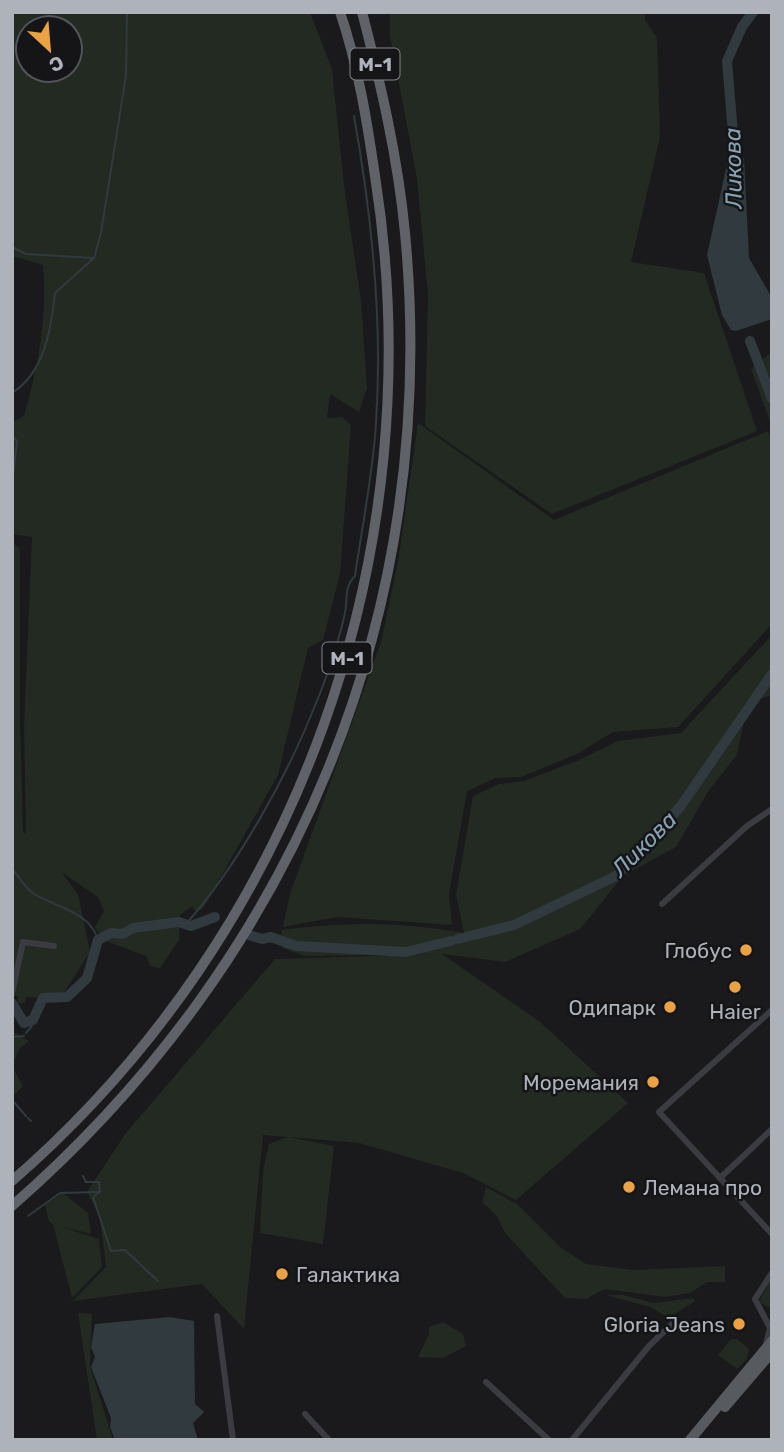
<svg xmlns="http://www.w3.org/2000/svg" width="784" height="1452" font-family="Rubik,sans-serif">
<style>
.green{fill:#222a22;fill-rule:evenodd}
.water{fill:#303a3f}
.lines{fill:none;stroke-linecap:round;stroke-linejoin:round}
.stream{stroke:#303a3f;stroke-width:2}
.river{stroke:#303a3f;stroke-width:10}
.minor{stroke:#3b3c41;stroke-width:6}
.primary{stroke:#575a5f;stroke-width:10}
.trunk{stroke:#5f6268;stroke-width:10}
.poi-dot{fill:#eaa243;stroke:#151517;stroke-width:2.5}
.labels{text-anchor:middle;dominant-baseline:central;stroke-width:5;stroke-linejoin:round;paint-order:stroke}
.shield{fill:#151517;stroke:#7f838a;stroke-width:2}
.shield-label{font-size:19px;font-weight:bold;fill:#adb2bb}
.poi-label{font-size:21px;fill:#adb2bb;stroke:#151517;text-anchor:end}
.water-label{font-size:23px;font-style:italic;fill:#86a2b3;stroke:#151517}
</style>
<rect width="100%" height="100%" fill="#1a1a1c"/>
<g class="green">
<path d="M12,12H310L332,69L344,185L361,301L367,388L359,412L330,394L327,418L342,417L351,425L340,574L323,640L308,648L278,775L203,909L195,911L192,906L180,915L179,940L160,968L150,966L146,956L103,940L95,927L104,911L98,897L61,872L78,894L90,952L60,999L26,997L25,1003H18V996H12V542L20,549V718L23,831L26,834L24,726L32,537L12,534V422L24,416C39,364 47,318 43,265L12,256ZM28,28H70V70H28Z"/>
<polygon points="390,12 645,12 645,20 657,38 660,137 631,262 704,273 757,431 552,514 425,426 428,294 417,179 390,36"/>
<polygon points="772,352 772,427 751,369"/>
<polygon points="418,423 554,520 768,431 772,442 772,624 678,727 613,732 577,754 521,777 496,778 467,791 449,894 452,925 337,917 283,927 290,894 381,642 398,562"/>
<path d="M772,635V695L757,700L746,711L737,755L709,790L676,847L623,876L580,929L505,962L442,954L539,1021L628,1103L516,1200L463,1173L359,1143L289,1137L334,1146L323,1244L260,1233L263,1171L269,1144L288,1137L263,1135L244,1329L202,1284L73,1301L106,1267L100,1218L87,1192L126,1133L275,959L440,954L304,956L282,948L281,930C343,922 402,921 464,933L456,895L473,796L499,784L524,781L579,760L618,741L681,733Z"/>
<polygon points="12,1031 29,1041 20,1048 12,1066 23,1086 12,1097"/>
<polygon points="486,1187 517,1204 560,1247 586,1264 633,1270 725,1266 725,1282 707,1282 690,1293 665,1297 605,1289 586,1299 565,1298 505,1233 497,1216 482,1202"/>
<polygon points="63,1193 88,1213 91,1234 59,1226 99,1239 102,1267 72,1298 53,1224 49,1222 45,1205"/>
<polygon points="770,1282 772,1284 772,1309 761,1303 760,1299"/>
<polygon points="606,1295 623,1295 654,1303 693,1298 695,1301 669,1318 650,1307"/>
<polygon points="78,1313 92,1314 90,1366 113,1440 97,1440"/>
<polygon points="443,1322 463,1334 466,1346 443,1358 418,1357 429,1334 429,1327"/>
<polygon points="731,1339 737,1339 749,1349 747,1359 737,1369 718,1355"/>
</g>
<g class="water">
<polygon points="734,158 744,158 749,258 772,298 772,319 736,331 731,330 722,315 707,255 727,164"/>
<polygon points="170,1317 194,1321 195,1404 204,1412 193,1423 198,1440 115,1440 110,1427 111,1418 91,1367 95,1357 91,1347 95,1324"/>
</g>
<g class="lines">
<g class="stream">
<polyline points="12,247 26,254 93,258"/>
<path d="M12,393C45,372 51,329 55,293L94,258L101,233L126,75L127,12"/>
<polyline points="12,436 17,441 12,485"/>
<path d="M12,869C19,877 25,888 34,894C55,907 91,912 98,940"/>
<path d="M186,924C237,867 288,775 316,703C324,685 345,623 346,605C347,594 346,585 355,576C362,526 373,474 376,423C383,320 372,217 354,116"/>
<polyline points="26,1033 32,1026 29,1022"/>
<polyline points="12,1037 24,1036"/>
<polyline points="12,1100 26,1116"/>
<polyline points="28,1118 31,1121"/>
<polyline points="83,1176 86,1182 99,1182 100,1192 93,1197 111,1251 125,1250 158,1281"/>
<polyline points="28,1216 60,1193 99,1192"/>
</g>
<g class="river">
<polyline points="736,170 727,61 742,27 753,12"/>
<polyline points="750,341 772,399"/>
<polyline points="249,935 262,939 271,937 296,946 406,952 451,941"/>
<polyline points="458,939 514,925 616,876 680,807 772,674"/>
<polyline points="12,1003 24,1023 33,1020 43,998 67,997 87,978 98,940 111,933 123,934 133,928 179,922 191,926 215,917"/>
</g>
<g class="minor">
<polyline points="662,904 747,826 772,809"/>
<polyline points="12,993 23,942 54,946"/>
<polyline points="772,1129 720,1178 772,1234"/>
<polyline points="720,1178 659,1112 772,1010"/>
<polyline points="217,1316 233,1440"/>
<polyline points="766,1344 770,1328 755,1299 772,1273"/>
<polyline points="486,1382 549,1440"/>
<polyline points="305,1414 329,1440"/>
<polyline points="572,1440 649,1346 676,1320"/>
</g>
<g class="primary">
<polyline points="725,1407 772,1352"/>
<polyline points="690,1440 772,1341"/>
</g>
<g class="trunk">
<path d="M12,1181C300,931 434,550 375,176C367,121 358,65 340,12"/>
<path d="M12,1206C296,958 441,610 405,233C398,158 381,85 362,12"/>
</g>
</g>
<g class="poi-dot">
<circle cx="746" cy="950" r="7"/>
<circle cx="735" cy="987" r="7"/>
<circle cx="670" cy="1007" r="7"/>
<circle cx="653" cy="1082" r="7"/>
<circle cx="629" cy="1187" r="7"/>
<circle cx="282" cy="1274" r="7"/>
<circle cx="739" cy="1324" r="7"/>
</g>
<g class="labels">
<g class="shield">
<rect x="350.5" y="48.5" width="49" height="31" rx="5"/>
<rect x="322.5" y="642.5" width="49" height="31" rx="5"/>
</g>
<g class="shield-label">
<text x="375" y="64">М-1</text>
<text x="347" y="658">М-1</text>
</g>
<g class="poi-label">
<text x="732" y="950">Глобус</text>
<text x="656" y="1007">Одипарк</text>
<text x="735" y="1011" text-anchor="middle">Haier</text>
<text x="639" y="1082">Моремания</text>
<text x="643" y="1187" text-anchor="start">Лемана про</text>
<text x="296" y="1274" text-anchor="start">Галактика</text>
<text x="725" y="1324">Gloria Jeans</text>
</g>
<g class="water-label">
<text transform="translate(733 168) rotate(-91)">Ликова</text>
<text transform="translate(644 844) rotate(-45)">Ликова</text>
</g>
</g>
<rect width="784" height="1452" fill="none" stroke="#adb2bb" stroke-width="28"/>
<g transform="translate(49 49) rotate(154)"><circle r="33" fill="#151517" stroke="#525459" stroke-width="2"/>
<path d="M0-5L12 26L0 18L-12 26Z" fill="#eaa243"/>
<text y="-10" font-size="19" font-weight="bold" text-anchor="middle" fill="#adb2bb">С</text>
</g>
</svg>
